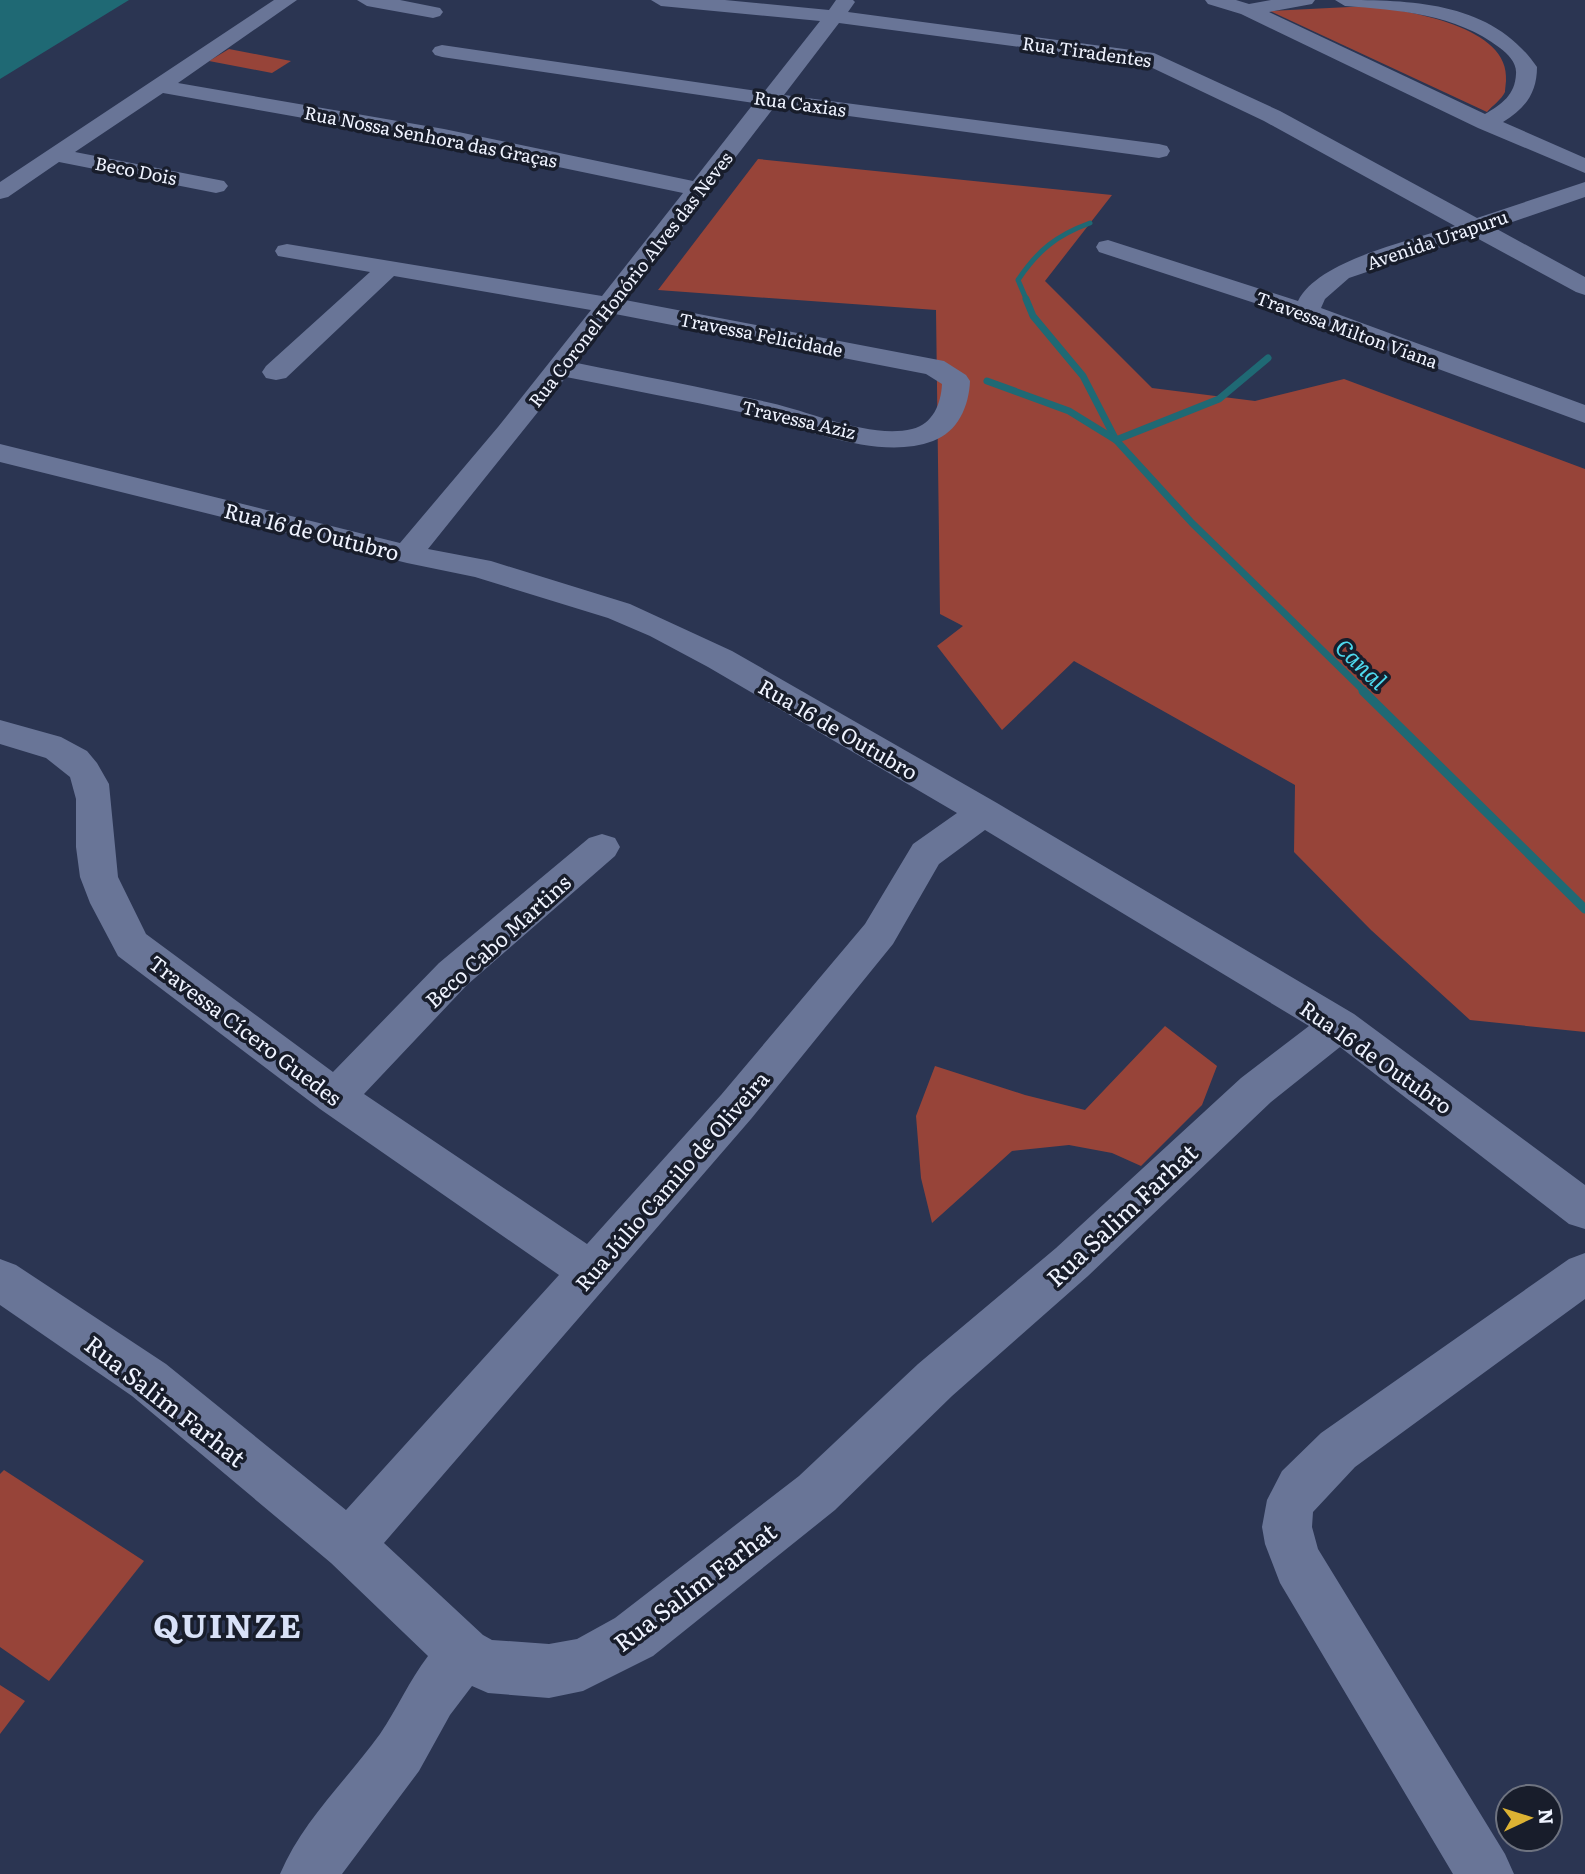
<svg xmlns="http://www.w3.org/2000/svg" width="1585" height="1874" font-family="Literata,serif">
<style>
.green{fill:#974439}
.water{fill:#1f6974}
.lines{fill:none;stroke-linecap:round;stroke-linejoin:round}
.stream-far2{stroke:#1f6974;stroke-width:5}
.stream-far1{stroke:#1f6974;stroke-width:7}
.stream{stroke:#1f6974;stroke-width:9}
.minor{fill:#697597;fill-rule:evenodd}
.labels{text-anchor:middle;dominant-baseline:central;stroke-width:7;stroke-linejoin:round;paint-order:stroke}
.far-street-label{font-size:18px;fill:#eff3ff;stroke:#181d2b}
.street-label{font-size:21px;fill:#eff3ff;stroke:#181d2b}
.water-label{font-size:23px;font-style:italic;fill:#4dd8ed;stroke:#181d2b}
.near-street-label{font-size:24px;fill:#eff3ff;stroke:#181d2b}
.near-district-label{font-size:33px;font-weight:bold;letter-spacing:2px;fill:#d8e1f8;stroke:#181d2b}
</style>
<rect width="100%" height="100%" fill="#2b3552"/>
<g class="green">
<path d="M1369,6C1408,11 1511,26 1506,81C1506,81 1505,91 1505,92C1502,99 1492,106 1487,112L1270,11Z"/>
<polygon points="229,49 291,61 272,73 209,61"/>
<polygon points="758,159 1112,195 1045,281 1152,388 1255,401 1344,379 1585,469 1585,1032 1470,1020 1371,930 1294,852 1295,785 1074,661 1002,730 937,646 963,626 940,614 936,310 658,290"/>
<polygon points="1165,1026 1217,1066 1202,1105 1141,1166 1112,1153 1069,1145 1012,1151 932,1223 921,1178 916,1116 935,1066 1025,1095 1085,1110"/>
<polygon points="4,1470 144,1561 49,1681 0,1647 0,1474"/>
<polygon points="0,1685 25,1701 0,1734"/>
</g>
<polygon class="water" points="0,0 129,0 0,79"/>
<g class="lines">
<path class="stream-far2" d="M1027,301L1018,280C1038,250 1057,235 1090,223"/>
<g class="stream-far1">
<polyline points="1026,299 1033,316 1083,376 1116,440 1192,523 1365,692"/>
<polyline points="987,381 1069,411 1116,440 1219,399 1268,358"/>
</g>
<polyline class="stream" points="1363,691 1585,909"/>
<g class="minor">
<path d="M274,0H297L178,83L444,129L693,181L754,103L442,57L435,55L432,51L435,47L442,45L764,92L820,21L661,6L651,0H725L829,10L836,0H853L855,2L848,12L1154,53L1280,111L1477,218L1585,182V197L1495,228L1585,277V295L1576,292L1473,236L1349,278L1325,299L1321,308L1585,405V423L1297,317L1099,252L1096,247L1099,242L1108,240L1298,301C1318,260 1413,240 1455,226L1264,121L1142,63L839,23L784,95L1159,144L1167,146L1170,151L1167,156L1159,158L775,106L712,188L709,195L706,196L625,300L944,361L966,375L970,381C969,406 958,432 933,441C877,462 801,426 745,413C685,400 625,389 566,377L428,549L491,561L630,604L732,651L997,803L1354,1014L1585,1185V1229L1569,1224L1340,1047L1271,1102L1088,1276L952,1396L835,1510L653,1656L583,1691L549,1698L488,1693L472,1686L450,1715L419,1771L342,1874H280C303,1820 346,1781 380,1734C397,1709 409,1681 428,1656L331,1563L132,1396L0,1305V1259L16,1265L166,1364L346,1510L559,1275L320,1109L118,956L90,903L80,877L76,847V799L70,777L46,758L0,744V720L61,737L87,751L97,763L109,784L118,877L146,934L333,1072L439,963L589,838L602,834L615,838L620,847L615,856L467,985L364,1094L587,1244L721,1095L865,924L913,844L957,813L708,667L650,636L608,618L475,577L407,563L0,462V444L400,543L498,427L591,310L394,276L286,378L276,380L266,378L262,372L266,366L370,272L278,256L275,251L278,246L287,244L602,296L683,193L444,143L163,93L75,152L224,181L228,186L224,191L216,193L59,162L8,197L0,199V182ZM615,314L926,374L942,384C941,404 933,424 912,429C871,439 811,412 771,403C707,388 641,376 577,363ZM985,830L1309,1026L1241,1078L1056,1248L918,1364L799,1476L615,1618L577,1639L549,1644L492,1640L483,1635L384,1543L751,1119L893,944L939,864Z"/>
<polygon points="357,0 400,0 440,8 443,12 440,16 433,18 367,6"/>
<path d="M1205,0H1236L1249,4L1271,0H1315L1312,4L1269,12L1485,114C1502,104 1515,95 1516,74C1517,63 1508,54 1500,48C1456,14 1398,10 1345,6L1335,0C1409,0 1491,0 1537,67C1537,93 1525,109 1503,122L1585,158V173L1478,128L1241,14L1208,4Z"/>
<polygon points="1585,1253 1585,1299 1355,1467 1313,1512 1312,1527 1318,1549 1505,1854 1514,1874 1453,1874 1280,1583 1265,1544 1262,1527 1267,1500 1282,1471 1321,1433 1569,1259"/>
</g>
</g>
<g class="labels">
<g class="far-street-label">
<text transform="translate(1087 51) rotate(8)">Rua Tiradentes</text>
<text transform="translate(800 103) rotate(8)">Rua Caxias</text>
<text transform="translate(431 136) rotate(11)">Rua Nossa Senhora das Graças</text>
<text transform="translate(136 170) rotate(11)">Beco Dois</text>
<text transform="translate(1437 239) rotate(-19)">Avenida Urapuru</text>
<text transform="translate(630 279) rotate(-52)">Rua Coronel Honório Alves das Neves</text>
<text transform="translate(1347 329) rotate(20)">Travessa Milton Viana</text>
<text transform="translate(761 334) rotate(11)">Travessa Felicidade</text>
<text transform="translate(799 419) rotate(13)">Travessa Aziz</text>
</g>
<g class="street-label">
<text transform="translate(312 530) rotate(14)">Rua 16 de Outubro</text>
<text transform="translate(839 728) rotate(30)">Rua 16 de Outubro</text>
<text transform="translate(497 940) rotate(-42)">Beco Cabo Martins</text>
<text transform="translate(246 1029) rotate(37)">Travessa Cícero Guedes</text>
<text transform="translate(1377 1056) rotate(35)">Rua 16 de Outubro</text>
<text transform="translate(671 1180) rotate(-49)">Rua Júlio Camilo de Oliveira</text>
</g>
<g class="water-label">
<text transform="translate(1362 663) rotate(44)">Canal</text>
</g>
<g class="near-street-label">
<text transform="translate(1121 1214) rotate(-43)">Rua Salim Farhat</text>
<text transform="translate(166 1400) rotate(38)">Rua Salim Farhat</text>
<text transform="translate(694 1586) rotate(-37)">Rua Salim Farhat</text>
</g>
<g class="near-district-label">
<text x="228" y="1623">QUINZE</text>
</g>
</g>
<g transform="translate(1529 1818) rotate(86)"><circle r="33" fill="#181d2b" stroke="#6e7380" stroke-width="2"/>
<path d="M0-5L12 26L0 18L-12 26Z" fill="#dcb233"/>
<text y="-10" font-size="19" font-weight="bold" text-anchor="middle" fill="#eff3ff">N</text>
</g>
</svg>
